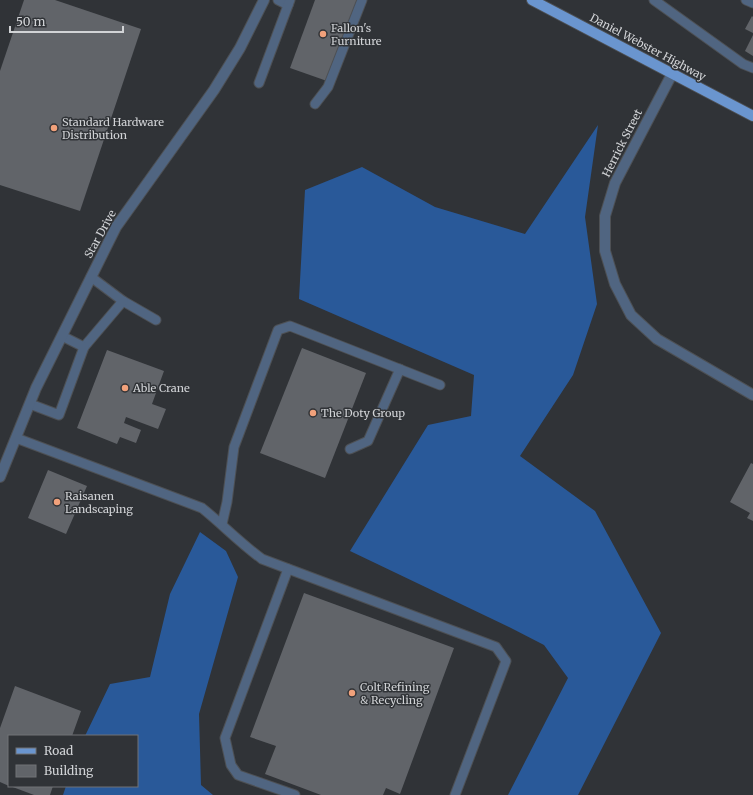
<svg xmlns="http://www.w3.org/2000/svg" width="753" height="795" font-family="Merriweather,serif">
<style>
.forest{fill:#295999}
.building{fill:#616469}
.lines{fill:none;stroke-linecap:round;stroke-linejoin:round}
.service-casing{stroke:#4d5054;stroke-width:11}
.minor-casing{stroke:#4d5054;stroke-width:12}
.primary-casing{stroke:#4d5054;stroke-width:12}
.service{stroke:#506581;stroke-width:9}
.minor{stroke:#506581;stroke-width:10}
.primary{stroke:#6a95cf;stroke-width:10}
.poi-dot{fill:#f1a17b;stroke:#303337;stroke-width:1.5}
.labels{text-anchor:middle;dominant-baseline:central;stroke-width:3;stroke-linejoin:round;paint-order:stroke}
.poi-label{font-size:11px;fill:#d1d3d6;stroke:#303337;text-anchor:start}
.street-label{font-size:11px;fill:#d1d3d6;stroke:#303337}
</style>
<rect width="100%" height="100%" fill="#303337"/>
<g class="forest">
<polygon points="598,125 585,217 597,304 573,375 520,456 595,511 661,633 578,795 508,795 568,678 544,645 511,628 350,551 428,425 471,416 474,375 299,299 305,190 362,167 435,207 525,234"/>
<polygon points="200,532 226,551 238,577 199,714 201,785 213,795 63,795 66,786 137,786 137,736 85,736 110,684 150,677 170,594"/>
</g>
<g class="building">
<polygon points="24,0 55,0 141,29 80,211 0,185 0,71"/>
<polygon points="315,0 357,0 327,81 290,68"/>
<polygon points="752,16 753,17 753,33 745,29"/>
<polygon points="753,35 753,56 745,51"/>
<polygon points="302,348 366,373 325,478 260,453"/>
<polygon points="107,350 164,371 152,404 166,409 158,429 126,417 124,423 141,430 136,443 120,437 117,444 77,428"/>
<polygon points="751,463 753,464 753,521 747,518 750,513 730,502"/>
<polygon points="48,470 87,486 66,534 28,518"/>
<polygon points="304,593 454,648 400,794 386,788 383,795 321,795 265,774 276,746 250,737"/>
<polygon points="15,686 81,711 72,736 9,736 9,786 0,782 0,728"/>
<polygon points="10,786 53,786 50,795 34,795"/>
</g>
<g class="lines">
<defs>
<g id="service">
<polyline points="278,0 288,5"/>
<polyline points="654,0 743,64 753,68"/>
<polyline points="746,0 753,3"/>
<polyline points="259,83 290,0"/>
<polyline points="315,104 328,87 362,0"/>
<polyline points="123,301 156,320"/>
<polyline points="84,347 123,301 91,277"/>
<polyline points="30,404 59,415 84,347 62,336"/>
<path d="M16,438L202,508C222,524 240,543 262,559L496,647L506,661L455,795"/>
<polyline points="350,449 368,441 400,369"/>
<polyline points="222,524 227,502 234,447 278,330 290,326 440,385"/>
<polyline points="288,569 225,738 231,765 238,775 295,795"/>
</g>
<g id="minor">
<polyline points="672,74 615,183 605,216 605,251 615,284 631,315 657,339 753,395"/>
<polyline points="0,477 36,388 116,227 214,90 240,48 264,0"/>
</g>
<polyline id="primary" points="532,0 753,116"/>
</defs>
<use href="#service" class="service-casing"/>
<use href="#minor" class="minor-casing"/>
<use href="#primary" class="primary-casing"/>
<use href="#service" class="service"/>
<use href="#minor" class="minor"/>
<use href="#primary" class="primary"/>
</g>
<g class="poi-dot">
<circle cx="323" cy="34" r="4"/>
<circle cx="54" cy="128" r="4"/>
<circle cx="125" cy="388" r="4"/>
<circle cx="313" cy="413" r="4"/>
<circle cx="57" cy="502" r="4"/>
<circle cx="352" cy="693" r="4"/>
</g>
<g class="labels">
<g class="poi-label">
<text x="331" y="28">Fallon's<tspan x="331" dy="13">Furniture</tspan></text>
<text x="62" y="122">Standard Hardware<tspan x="62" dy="13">Distribution</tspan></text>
<text x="133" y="388">Able Crane</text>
<text x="321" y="413">The Doty Group</text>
<text x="65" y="496">Raisanen<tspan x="65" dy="13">Landscaping</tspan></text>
<text x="360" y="687">Colt Refining<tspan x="360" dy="13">&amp; Recycling</tspan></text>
</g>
<g class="street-label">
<text transform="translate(648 47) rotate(28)">Daniel Webster Highway</text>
<text transform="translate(622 143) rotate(-63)">Herrick Street</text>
<text transform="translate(100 234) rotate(-61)">Star Drive</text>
</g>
</g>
<rect x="8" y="735" width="130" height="52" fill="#303337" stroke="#707377"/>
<rect x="16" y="748" width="20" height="6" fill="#6a95cf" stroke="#707377"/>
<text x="44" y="755" font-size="12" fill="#d1d3d6">Road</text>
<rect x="16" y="765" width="20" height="12" fill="#616469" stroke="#707377"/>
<text x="44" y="775" font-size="12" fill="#d1d3d6">Building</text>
<path d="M10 26v6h113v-6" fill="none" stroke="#d1d3d6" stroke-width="2"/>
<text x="16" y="26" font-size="12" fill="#d1d3d6" stroke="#303337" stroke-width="3" paint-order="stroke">50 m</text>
</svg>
